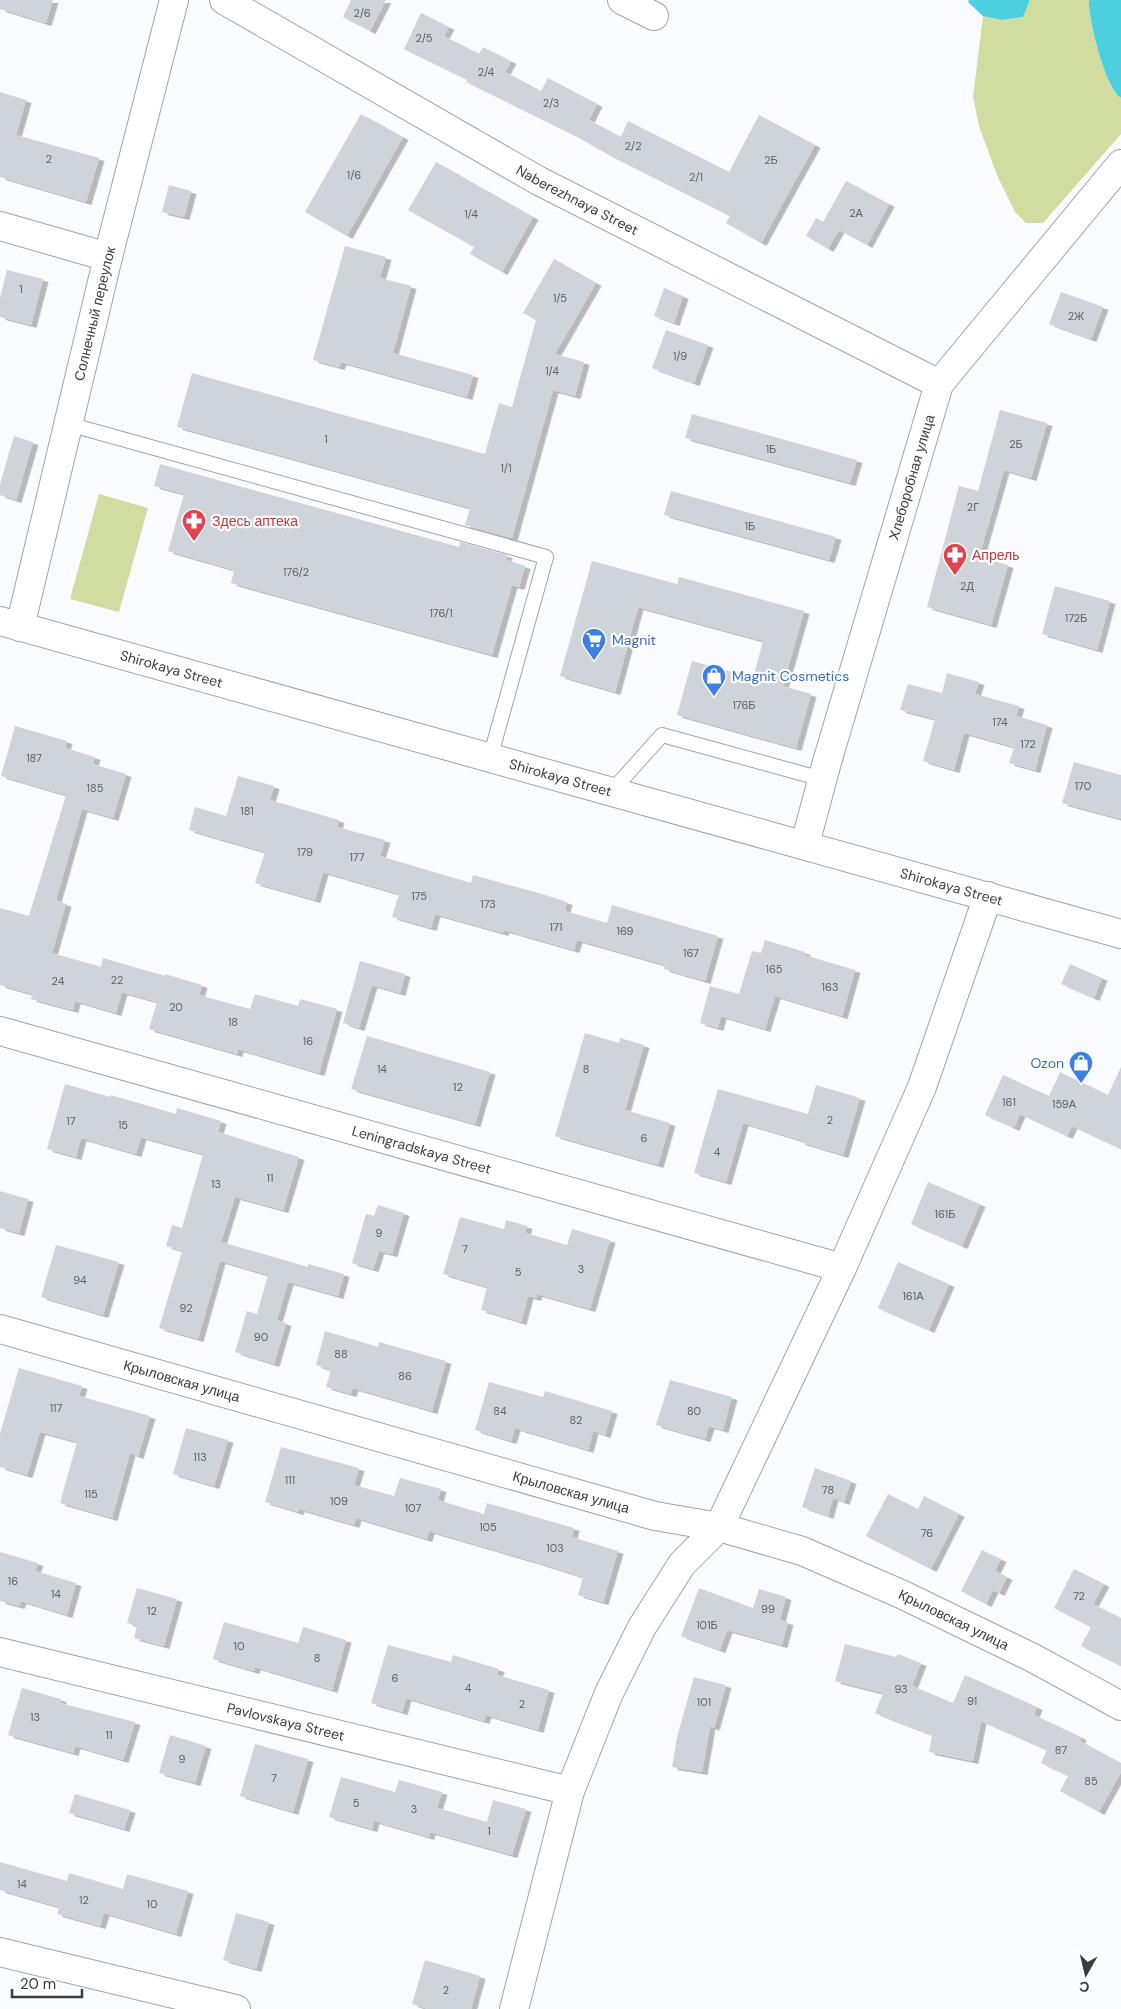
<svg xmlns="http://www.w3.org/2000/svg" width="1121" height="2009" font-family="'DM Sans',sans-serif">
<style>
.green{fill:#d1dda0}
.water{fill:#4ccfde}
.building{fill:#cfd4db;filter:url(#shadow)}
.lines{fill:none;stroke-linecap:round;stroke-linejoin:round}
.service-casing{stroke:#9fa4aa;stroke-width:16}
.minor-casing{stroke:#9fa4aa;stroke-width:30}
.tertiary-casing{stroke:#9fa4aa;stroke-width:30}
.service{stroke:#fff;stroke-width:14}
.minor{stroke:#fff;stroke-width:28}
.tertiary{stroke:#fff;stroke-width:28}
.labels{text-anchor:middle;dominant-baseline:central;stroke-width:4.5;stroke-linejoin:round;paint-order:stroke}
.number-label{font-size:11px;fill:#5f6266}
.street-label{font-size:14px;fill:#3a3c3f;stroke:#fff}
.health-label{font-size:14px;fill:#be3a42;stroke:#fff;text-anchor:start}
.shop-label{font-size:14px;fill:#366cbe;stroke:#fff;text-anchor:start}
</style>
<defs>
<filter id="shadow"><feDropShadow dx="5.5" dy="3" stdDeviation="0" flood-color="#0004"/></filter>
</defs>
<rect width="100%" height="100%" fill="#f9fbfe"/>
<g class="green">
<path d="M1030,0H1089C1088,19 1105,89 1121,98V134L1043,223H1026L1015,212L997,175L979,126L973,97L983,16L1002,20L1023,17Z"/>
<polygon points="99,494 148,508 119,612 70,599"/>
</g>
<g class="water">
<polygon points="969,0 1030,0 1023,17 1002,20 983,16 968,2"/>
<path d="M1089,0H1121V98C1105,89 1088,19 1089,0Z"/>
</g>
<g class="building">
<polygon points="0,0 53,0 46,23 0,9"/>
<polygon points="351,0 386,0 370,31 343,17"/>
<polygon points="421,13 449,27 444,36 479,54 483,47 511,61 505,72 541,91 548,78 597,104 589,120 621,137 628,121 729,172 759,115 815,145 761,243 726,223 730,216 611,156 572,134 466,82 468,80 404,49"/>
<polygon points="0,92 26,100 16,135 99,158 86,202 0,177"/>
<polygon points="361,114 403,137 347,236 305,212"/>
<polygon points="436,162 533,217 502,272 470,254 474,247 408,210"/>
<polygon points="846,181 889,204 867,245 839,230 828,249 806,236 816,218 823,222"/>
<polygon points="169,185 191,191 184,217 162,212"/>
<polygon points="345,246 386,257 380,278 411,286 393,353 473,375 467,397 341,362 339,367 313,360"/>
<polygon points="554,259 596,283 555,354 584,362 575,396 553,390 512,538 465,525 470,508 177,427 192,373 485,454 499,403 512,407 536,320 523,313"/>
<polygon points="7,270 43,279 31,325 0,317 0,298"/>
<polygon points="664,288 683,296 674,323 654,316"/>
<polygon points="1061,292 1103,307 1091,339 1049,324"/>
<polygon points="666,330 708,345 694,383 652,368"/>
<polygon points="1000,410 1047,423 1031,478 1004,470 979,557 1008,565 991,625 927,607 959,486 978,491"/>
<polygon points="692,414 857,460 850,483 685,438"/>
<polygon points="14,436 33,442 16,500 0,495 0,484"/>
<polygon points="160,464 459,547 460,542 507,555 506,560 525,566 519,587 512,585 492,655 231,583 234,570 168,551 184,494 154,486"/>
<polygon points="671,491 836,537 829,560 664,515"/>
<polygon points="592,561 677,584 679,577 804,611 783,686 811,694 796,748 677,715 692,661 753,678 763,641 638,607 615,692 560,676"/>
<polygon points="1055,586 1110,601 1097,650 1042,634"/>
<polygon points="947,673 979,682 975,694 1019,706 1016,716 1047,725 1035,770 1009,763 1014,747 964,733 954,770 923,761 935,719 900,710 908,684 942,693"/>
<polygon points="15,726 67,741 65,748 95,757 93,764 126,774 113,818 82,809 56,900 66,904 52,953 101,967 103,958 165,976 165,974 202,985 199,995 250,1009 255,994 298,1006 300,999 337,1009 319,1073 238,1049 237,1054 149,1029 157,1002 122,992 116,1013 75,1001 73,1010 31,999 32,994 0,985 0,908 29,916 66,795 1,776"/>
<polygon points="1074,762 1121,775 1121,819 1062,803"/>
<polygon points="238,776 274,786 270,800 339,820 337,827 385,840 380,856 471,883 473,875 542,894 567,902 565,911 607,923 612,905 718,936 705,981 664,969 665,965 577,940 574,950 504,930 503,933 435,914 431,928 392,917 399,894 323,872 315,900 255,883 265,852 189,830 195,807 226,816"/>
<polygon points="765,940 805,952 804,955 855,970 842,1016 775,996 765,1029 721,1016 718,1028 700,1023 710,986 739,994 752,951 761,953"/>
<polygon points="360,961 405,974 400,993 372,985 359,1028 343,1023"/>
<polygon points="1070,964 1102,978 1094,998 1061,984"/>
<polygon points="585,1033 619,1043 620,1038 644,1045 625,1110 670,1123 658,1165 555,1136"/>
<polygon points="367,1036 490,1072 475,1124 351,1089"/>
<polygon points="1121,1067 1121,1149 1072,1126 1067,1136 1020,1114 1014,1128 985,1115 1003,1075 1049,1096 1060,1072 1108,1095"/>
<polygon points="65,1084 110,1097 111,1095 176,1114 177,1108 221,1121 218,1132 299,1157 283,1210 235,1197 222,1239 222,1242 308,1267 308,1264 344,1274 338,1296 288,1282 277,1320 286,1323 274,1364 235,1352 247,1311 257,1314 268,1275 220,1261 198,1339 159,1328 182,1251 166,1246 172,1225 182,1228 203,1154 141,1137 136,1154 81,1138 76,1157 47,1149"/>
<polygon points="816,1085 860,1098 843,1155 800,1142 800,1140 743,1123 726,1182 694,1173 718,1089 808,1114"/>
<polygon points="928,1182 980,1204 962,1246 911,1224"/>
<polygon points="0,1191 28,1199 19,1233 0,1228"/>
<polygon points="378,1205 404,1213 392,1254 379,1251 373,1269 352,1263 366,1214 374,1216"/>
<polygon points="460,1217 504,1229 506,1220 527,1226 525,1233 567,1245 572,1229 610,1240 590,1309 537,1294 536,1298 528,1296 521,1322 481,1310 487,1287 443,1274"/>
<polygon points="56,1245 119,1262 103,1315 41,1297"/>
<polygon points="898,1262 949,1284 929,1330 878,1308"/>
<polygon points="325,1331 378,1347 379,1342 446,1361 432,1411 353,1388 351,1394 326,1387 331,1370 316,1365"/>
<polygon points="19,1368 82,1386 79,1396 150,1416 138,1456 130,1453 112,1518 60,1503 77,1442 40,1432 27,1475 0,1467 0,1434"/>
<polygon points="670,1380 732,1397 723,1430 709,1426 705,1439 656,1425"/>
<polygon points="489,1382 543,1397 545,1391 612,1411 605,1435 593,1431 588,1450 515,1428 511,1441 475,1430"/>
<polygon points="186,1428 228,1440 214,1486 173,1474"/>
<polygon points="281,1447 359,1468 354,1485 394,1496 400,1478 441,1489 438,1500 484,1514 487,1503 574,1528 572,1537 618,1551 603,1602 578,1595 583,1577 532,1561 429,1531 427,1539 356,1518 354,1525 299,1509 298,1512 265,1502"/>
<polygon points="815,1468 851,1481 844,1502 833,1498 828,1516 802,1507"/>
<polygon points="888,1494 918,1509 924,1496 959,1514 931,1569 866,1536"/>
<polygon points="982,1550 1001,1559 995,1571 1007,1577 999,1593 993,1590 986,1604 961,1591"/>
<polygon points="0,1552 38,1563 35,1571 76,1583 67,1615 21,1601 19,1606 0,1601"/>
<polygon points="1074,1569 1104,1584 1093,1604 1121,1618 1121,1666 1081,1646 1091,1627 1054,1608"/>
<polygon points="137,1588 177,1599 164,1646 134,1638 137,1626 127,1623"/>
<polygon points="699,1588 753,1608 759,1589 786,1597 780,1620 788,1622 782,1645 727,1630 720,1650 681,1636"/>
<polygon points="224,1622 298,1643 303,1627 346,1640 332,1690 255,1667 254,1671 213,1659"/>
<polygon points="845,1644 896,1657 898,1654 921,1663 912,1686 953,1703 965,1675 1037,1707 1034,1715 1081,1737 1080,1741 1121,1763 1121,1772 1099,1812 1060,1791 1068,1776 1041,1763 1047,1750 981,1721 973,1761 929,1752 932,1735 875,1713 883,1693 835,1681"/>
<polygon points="388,1645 451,1662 453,1655 499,1669 497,1675 549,1690 538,1730 486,1715 484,1721 406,1698 402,1712 371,1703"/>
<polygon points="694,1677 726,1685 714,1728 710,1726 702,1772 672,1767 677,1737"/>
<polygon points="22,1688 61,1699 60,1703 135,1722 123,1760 75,1746 73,1753 8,1735"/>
<polygon points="170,1735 206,1746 195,1783 159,1773"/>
<polygon points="255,1744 308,1759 293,1812 240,1796"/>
<polygon points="341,1777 395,1792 399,1780 442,1792 437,1808 487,1822 493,1800 526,1809 512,1855 430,1832 429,1837 374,1821 372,1829 329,1817"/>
<polygon points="75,1794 130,1810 124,1829 69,1813"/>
<polygon points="0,1862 67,1881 69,1873 123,1889 127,1874 188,1891 176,1934 104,1913 100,1926 57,1914 59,1907 0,1890"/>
<polygon points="236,1913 269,1922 256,1969 223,1960"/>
<polygon points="425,1960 480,1976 471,2009 428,2009 412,2004"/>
</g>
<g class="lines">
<defs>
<g id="service">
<polyline points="68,424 546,557 490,758"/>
<polyline points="611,792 662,735 822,779"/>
</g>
<g id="minor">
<path id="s1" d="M224,0L539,181L939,384"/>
<polyline points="622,0 654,16"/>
<polyline points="0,226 108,257"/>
<path id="s2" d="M20,627L108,257L174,0"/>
<path id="s3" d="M0,1031L842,1268"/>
<path id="s4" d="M0,1329L655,1516L719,1527L802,1551L901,1594L1033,1658L1121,1706"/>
<path id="s5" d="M0,1652L570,1791"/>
<polyline points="0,1952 236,2009"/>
<polyline points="514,2009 570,1791 609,1693 642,1627 682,1564 719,1527 842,1268 922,1087 988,896"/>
</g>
<g id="tertiary">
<path id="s6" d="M0,621L1121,934"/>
<path id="s7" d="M805,844L827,762L939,384L1121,164"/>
</g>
</defs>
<use href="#service" class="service-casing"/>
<use href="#minor" class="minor-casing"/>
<use href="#tertiary" class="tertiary-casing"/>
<use href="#service" class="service"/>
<use href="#minor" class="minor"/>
<use href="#tertiary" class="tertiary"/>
</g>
<defs>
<symbol id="pharmacy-pin" viewBox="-11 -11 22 30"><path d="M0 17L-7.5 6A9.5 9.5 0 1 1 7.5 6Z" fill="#e0444e" stroke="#fff"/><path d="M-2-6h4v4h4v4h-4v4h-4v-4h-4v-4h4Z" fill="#fff"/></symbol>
<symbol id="supermarket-pin" viewBox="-11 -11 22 30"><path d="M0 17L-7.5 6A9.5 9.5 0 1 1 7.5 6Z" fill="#3f7fe0" stroke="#fff"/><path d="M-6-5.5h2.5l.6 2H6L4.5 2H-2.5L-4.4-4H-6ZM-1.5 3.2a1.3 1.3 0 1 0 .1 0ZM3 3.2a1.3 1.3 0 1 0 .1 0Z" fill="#fff"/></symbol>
<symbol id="shop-pin" viewBox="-11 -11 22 30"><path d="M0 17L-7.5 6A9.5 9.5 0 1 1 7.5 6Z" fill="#3f7fe0" stroke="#fff"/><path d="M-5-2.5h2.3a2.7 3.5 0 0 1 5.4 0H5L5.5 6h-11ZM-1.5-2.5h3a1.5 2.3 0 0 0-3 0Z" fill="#fff"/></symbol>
</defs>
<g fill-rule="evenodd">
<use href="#pharmacy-pin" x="180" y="507" width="28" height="38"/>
<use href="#pharmacy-pin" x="941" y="541" width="28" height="38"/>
<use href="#supermarket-pin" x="580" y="626" width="28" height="38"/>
<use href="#shop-pin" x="700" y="662" width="28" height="38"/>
<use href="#shop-pin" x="1067" y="1049" width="28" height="38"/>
</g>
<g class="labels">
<g class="number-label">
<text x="362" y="13">2/6</text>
<text x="424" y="38">2/5</text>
<text x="486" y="72">2/4</text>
<text x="551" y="103">2/3</text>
<text x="633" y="146">2/2</text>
<text x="49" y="159">2</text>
<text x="771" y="160">2Б</text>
<text x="354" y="175">1/6</text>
<text x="696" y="177">2/1</text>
<text x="856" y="213">2А</text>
<text x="471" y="214">1/4</text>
<text x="21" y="289">1</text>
<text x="560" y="298">1/5</text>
<text x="1076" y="316">2Ж</text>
<text x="680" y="356">1/9</text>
<text x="552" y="371">1/4</text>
<text x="326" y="439">1</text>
<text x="1016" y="444">2Б</text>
<text x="771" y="449">1Б</text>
<text x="506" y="468">1/1</text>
<text x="973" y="507">2Г</text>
<text x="750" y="526">1Б</text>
<text x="296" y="572">176/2</text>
<text x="967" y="586">2Д</text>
<text x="441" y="613">176/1</text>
<text x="1076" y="618">172Б</text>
<text x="744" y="705">176Б</text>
<text x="1000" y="722">174</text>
<text x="1028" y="744">172</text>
<text x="34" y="758">187</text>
<text x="1083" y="786">170</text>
<text x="95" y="788">185</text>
<text x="247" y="811">181</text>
<text x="305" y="852">179</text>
<text x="357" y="857">177</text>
<text x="419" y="896">175</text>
<text x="488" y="904">173</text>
<text x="556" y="927">171</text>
<text x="625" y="931">169</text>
<text x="691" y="953">167</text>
<text x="774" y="969">165</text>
<text x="117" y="980">22</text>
<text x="58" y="981">24</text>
<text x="830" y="987">163</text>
<text x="176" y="1007">20</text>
<text x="233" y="1022">18</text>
<text x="308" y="1041">16</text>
<text x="382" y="1069">14</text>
<text x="586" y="1069">8</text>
<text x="458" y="1087">12</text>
<text x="1009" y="1102">161</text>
<text x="1064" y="1104">159А</text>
<text x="830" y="1120">2</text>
<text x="71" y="1121">17</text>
<text x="123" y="1125">15</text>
<text x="644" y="1138">6</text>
<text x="717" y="1152">4</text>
<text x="270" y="1178">11</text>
<text x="216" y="1184">13</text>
<text x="945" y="1214">161Б</text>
<text x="379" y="1233">9</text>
<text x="465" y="1249">7</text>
<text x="581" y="1269">3</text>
<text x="518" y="1272">5</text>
<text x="80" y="1280">94</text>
<text x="913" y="1296">161А</text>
<text x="186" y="1308">92</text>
<text x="261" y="1337">90</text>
<text x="341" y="1354">88</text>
<text x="405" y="1376">86</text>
<text x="56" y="1408">117</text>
<text x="500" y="1411">84</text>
<text x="694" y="1411">80</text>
<text x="576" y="1420">82</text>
<text x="200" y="1457">113</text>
<text x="290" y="1480">111</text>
<text x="828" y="1490">78</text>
<text x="91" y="1494">115</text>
<text x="339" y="1501">109</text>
<text x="413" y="1508">107</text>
<text x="488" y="1527">105</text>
<text x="927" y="1533">76</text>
<text x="555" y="1548">103</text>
<text x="13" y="1581">16</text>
<text x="56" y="1594">14</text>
<text x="1079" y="1596">72</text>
<text x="768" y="1609">99</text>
<text x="152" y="1611">12</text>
<text x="707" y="1625">101Б</text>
<text x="239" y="1646">10</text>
<text x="317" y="1658">8</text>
<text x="395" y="1678">6</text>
<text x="468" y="1688">4</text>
<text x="901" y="1689">93</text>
<text x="972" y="1701">91</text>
<text x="704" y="1702">101</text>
<text x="522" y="1704">2</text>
<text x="35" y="1717">13</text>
<text x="109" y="1735">11</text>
<text x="1061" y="1750">87</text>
<text x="182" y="1759">9</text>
<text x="274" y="1778">7</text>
<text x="1091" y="1781">85</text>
<text x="356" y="1803">5</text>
<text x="414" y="1809">3</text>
<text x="489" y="1831">1</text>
<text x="22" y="1884">14</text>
<text x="84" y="1900">12</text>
<text x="152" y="1904">10</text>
<text x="446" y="1990">2</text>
</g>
<g class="street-label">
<text stroke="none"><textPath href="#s1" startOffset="406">Naberezhnaya Street</textPath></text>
<text stroke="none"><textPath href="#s2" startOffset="322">Солнечный переулок</textPath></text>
<text stroke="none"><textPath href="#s7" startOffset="382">Хлеборобная улица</textPath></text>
<text stroke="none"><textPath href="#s6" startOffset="178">Shirokaya Street</textPath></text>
<text stroke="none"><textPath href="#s6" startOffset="582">Shirokaya Street</textPath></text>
<text stroke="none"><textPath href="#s6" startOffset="988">Shirokaya Street</textPath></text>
<text stroke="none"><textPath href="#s3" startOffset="438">Leningradskaya Street</textPath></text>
<text stroke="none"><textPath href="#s4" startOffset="189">Крыловская улица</textPath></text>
<text stroke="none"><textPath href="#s4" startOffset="594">Крыловская улица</textPath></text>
<text stroke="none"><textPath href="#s4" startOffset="999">Крыловская улица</textPath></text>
<text stroke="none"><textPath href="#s5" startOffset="294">Pavlovskaya Street</textPath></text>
</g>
<g class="health-label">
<text x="212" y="521">Здесь аптека</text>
<text x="972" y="555">Апрель</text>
</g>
<g class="shop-label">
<text x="612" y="640">Magnit</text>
<text x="732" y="676">Magnit Cosmetics</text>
<text x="1064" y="1063" text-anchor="end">Ozon</text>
</g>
</g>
<g transform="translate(1086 1974) rotate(188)" stroke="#ffffff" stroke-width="4" paint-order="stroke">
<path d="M0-4L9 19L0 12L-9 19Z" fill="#3a3c3f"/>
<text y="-8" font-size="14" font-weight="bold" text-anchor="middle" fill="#3a3c3f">С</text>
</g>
<path d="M12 1989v8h70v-8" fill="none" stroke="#3a3c3f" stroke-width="2.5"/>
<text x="20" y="1989" font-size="15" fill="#3a3c3f" stroke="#ffffff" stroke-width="4" paint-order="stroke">20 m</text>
</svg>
